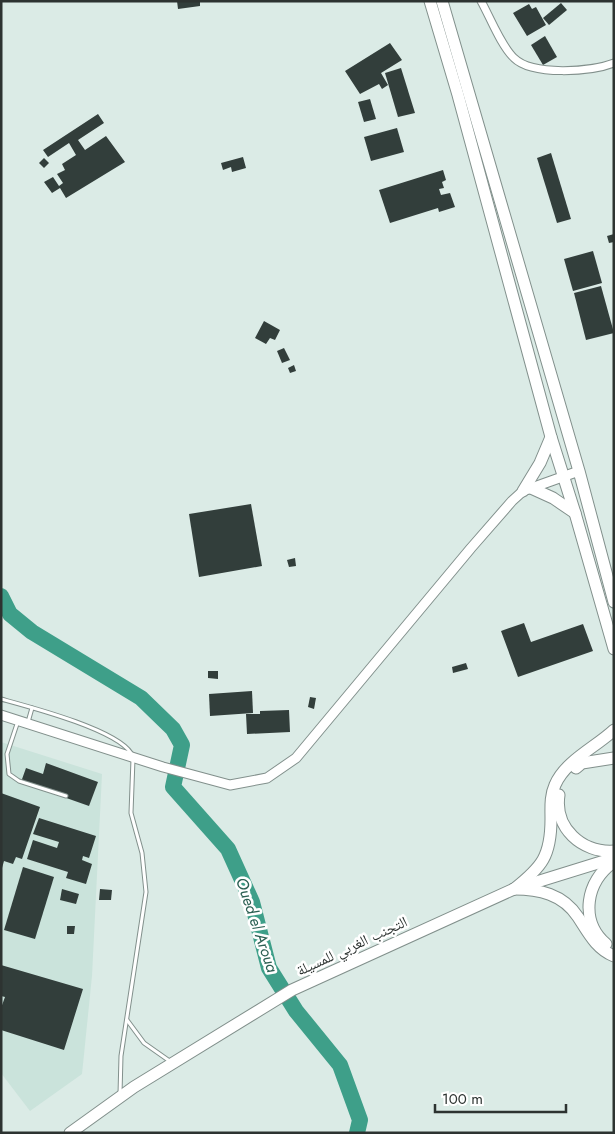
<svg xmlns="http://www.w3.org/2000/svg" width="615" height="1134" font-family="Jost,'Noto Naskh Arabic',sans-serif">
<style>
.built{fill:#cae3db}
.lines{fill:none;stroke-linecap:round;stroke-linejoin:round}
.river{stroke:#3e9f89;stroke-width:16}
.building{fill:#323e3b}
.service-casing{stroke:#82908c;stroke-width:5}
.minor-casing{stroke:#82908c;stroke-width:9}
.tertiary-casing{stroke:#82908c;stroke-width:11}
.primary-casing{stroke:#82908c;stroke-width:13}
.trunk-casing{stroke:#82908c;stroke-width:13}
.service{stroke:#fff;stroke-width:3}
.minor{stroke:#fff;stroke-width:7}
.tertiary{stroke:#fff;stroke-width:9}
.primary{stroke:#fff;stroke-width:11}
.trunk{stroke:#fff;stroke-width:11}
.labels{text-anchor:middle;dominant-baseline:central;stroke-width:5;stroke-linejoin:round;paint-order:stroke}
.street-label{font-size:15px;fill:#2d3331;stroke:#fff}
.water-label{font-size:16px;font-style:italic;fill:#2c6053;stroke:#fff}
</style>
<rect width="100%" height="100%" fill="#dbebe6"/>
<polygon class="built" points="1,742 102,774 92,976 82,1074 30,1111 1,1073"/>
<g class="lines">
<polyline class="river" points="1,596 10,614 32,632 141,698 173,729 182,745 173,787 228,849 252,902 269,968 296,1011 340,1065 360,1120 357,1133"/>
</g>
<g class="building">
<polygon points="177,1 200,1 200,6 178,9"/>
<polygon points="561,3 567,10 549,25 543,18"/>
<polygon points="529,4 532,9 536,7 546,25 527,36 513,13"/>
<polygon points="545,36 557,57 543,65 531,45"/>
<polygon points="390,43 402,60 381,73 388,85 382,89 379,84 360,94 345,71"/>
<polygon points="401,68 415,113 398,117 385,73"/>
<polygon points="370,99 376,119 364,122 358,102"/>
<polygon points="98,114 104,123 78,140 85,150 106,136 125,162 66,198 60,188 52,193 44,182 53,177 59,186 63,183 57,174 65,170 62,164 76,155 69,143 48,157 43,150"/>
<polygon points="397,128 404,152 371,161 364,137"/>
<polygon points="551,153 571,219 557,223 537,158"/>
<polygon points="243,157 246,168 232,172 231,167 223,170 221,163"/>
<polygon points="44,158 49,163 44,168 39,163"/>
<polygon points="443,170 446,180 442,182 444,188 439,189 441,195 450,193 455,207 439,212 438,208 390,223 379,190"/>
<polygon points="614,234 614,242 609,243 607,236"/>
<polygon points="593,251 602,283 573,291 564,259"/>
<polygon points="601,286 614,333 586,340 574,293"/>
<polygon points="264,321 280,330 275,340 270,338 266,344 255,338"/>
<polygon points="284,348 290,360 282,363 277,351"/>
<polygon points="294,365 296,371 290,373 288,368"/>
<polygon points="251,504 262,566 199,577 189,514"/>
<polygon points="295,558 296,566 289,567 287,560"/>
<polygon points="524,623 531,642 583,624 593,651 518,677 501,631"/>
<polygon points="466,663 468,669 453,673 452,667"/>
<polygon points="208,671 218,671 218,679 208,678"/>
<polygon points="252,691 253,713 210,716 209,694"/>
<polygon points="310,697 316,698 314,709 308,707"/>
<polygon points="289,710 290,732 247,734 246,714 260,714 260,711"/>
<polygon points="46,763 98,782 89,806 21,782 26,768 43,774"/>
<polygon points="1,793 40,807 22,859 16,857 13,864 4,861 2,868"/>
<polygon points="39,818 96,836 89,858 83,856 82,860 92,864 86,884 66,878 68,872 27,859 33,840 57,848 59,842 33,834"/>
<polygon points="23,867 54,877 35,939 4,930"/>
<polygon points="62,889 79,894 76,904 60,900"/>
<polygon points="100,889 112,890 111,900 99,900"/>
<polygon points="67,926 75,926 74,934 67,934"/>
<polygon points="1,965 83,989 64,1050 1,1030 1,1008 5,997 1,996"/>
</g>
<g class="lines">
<defs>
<g id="service">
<path d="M1,699C30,707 115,729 131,753"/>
<polyline points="18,721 7,754 9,774 19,781 66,796"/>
<polyline points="28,722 32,708"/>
<polyline points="127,1020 144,1043 171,1062"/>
<polyline points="120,1094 121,1056 146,892 142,853 131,813 133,759"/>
</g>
<path id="minor" d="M481,1C490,17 501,46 514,58C532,76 591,72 614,63"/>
<polyline id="tertiary" points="1,715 163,767 230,785 267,778 296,758 471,548 512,501 523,491 579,471"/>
<polyline id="primary" points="70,1133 134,1087 292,990 514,889 614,858"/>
<g id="trunk">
<polyline points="430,1 458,95 551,437 575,513 614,649"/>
<polyline points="442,1 579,471 614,602"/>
<polyline points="531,488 553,498 575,513"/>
<polyline points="523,491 540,463 551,437"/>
<polyline points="576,768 582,763 614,758"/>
<path d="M559,795C554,828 582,853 614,851"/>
<path d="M514,889C542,867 551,856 551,819C551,807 550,796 555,785C565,761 596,747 614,730"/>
<path d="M514,889C539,889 563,894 578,917C588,932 596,949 614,956"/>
<path d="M606,944C579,921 586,880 614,862"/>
</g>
</defs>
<use href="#service" class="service-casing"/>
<use href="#minor" class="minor-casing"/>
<use href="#tertiary" class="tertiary-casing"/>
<use href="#primary" class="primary-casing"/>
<use href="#trunk" class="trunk-casing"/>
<use href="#service" class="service"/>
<use href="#minor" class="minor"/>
<use href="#tertiary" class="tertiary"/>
<use href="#primary" class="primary"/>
<use href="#trunk" class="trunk"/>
</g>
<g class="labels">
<g class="street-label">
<text transform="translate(352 946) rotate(-25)">التجنب الغربي للمسيلة</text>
</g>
<g class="water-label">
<text transform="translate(257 925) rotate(71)">Oued el Aroua</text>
</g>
</g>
<rect width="615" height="1134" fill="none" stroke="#2d3331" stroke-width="5"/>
<path d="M435 1104v8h131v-8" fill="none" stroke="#2d3331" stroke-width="2.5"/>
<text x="442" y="1104" font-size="15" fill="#2d3331" stroke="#ffffff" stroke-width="4" paint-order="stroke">100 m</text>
</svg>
